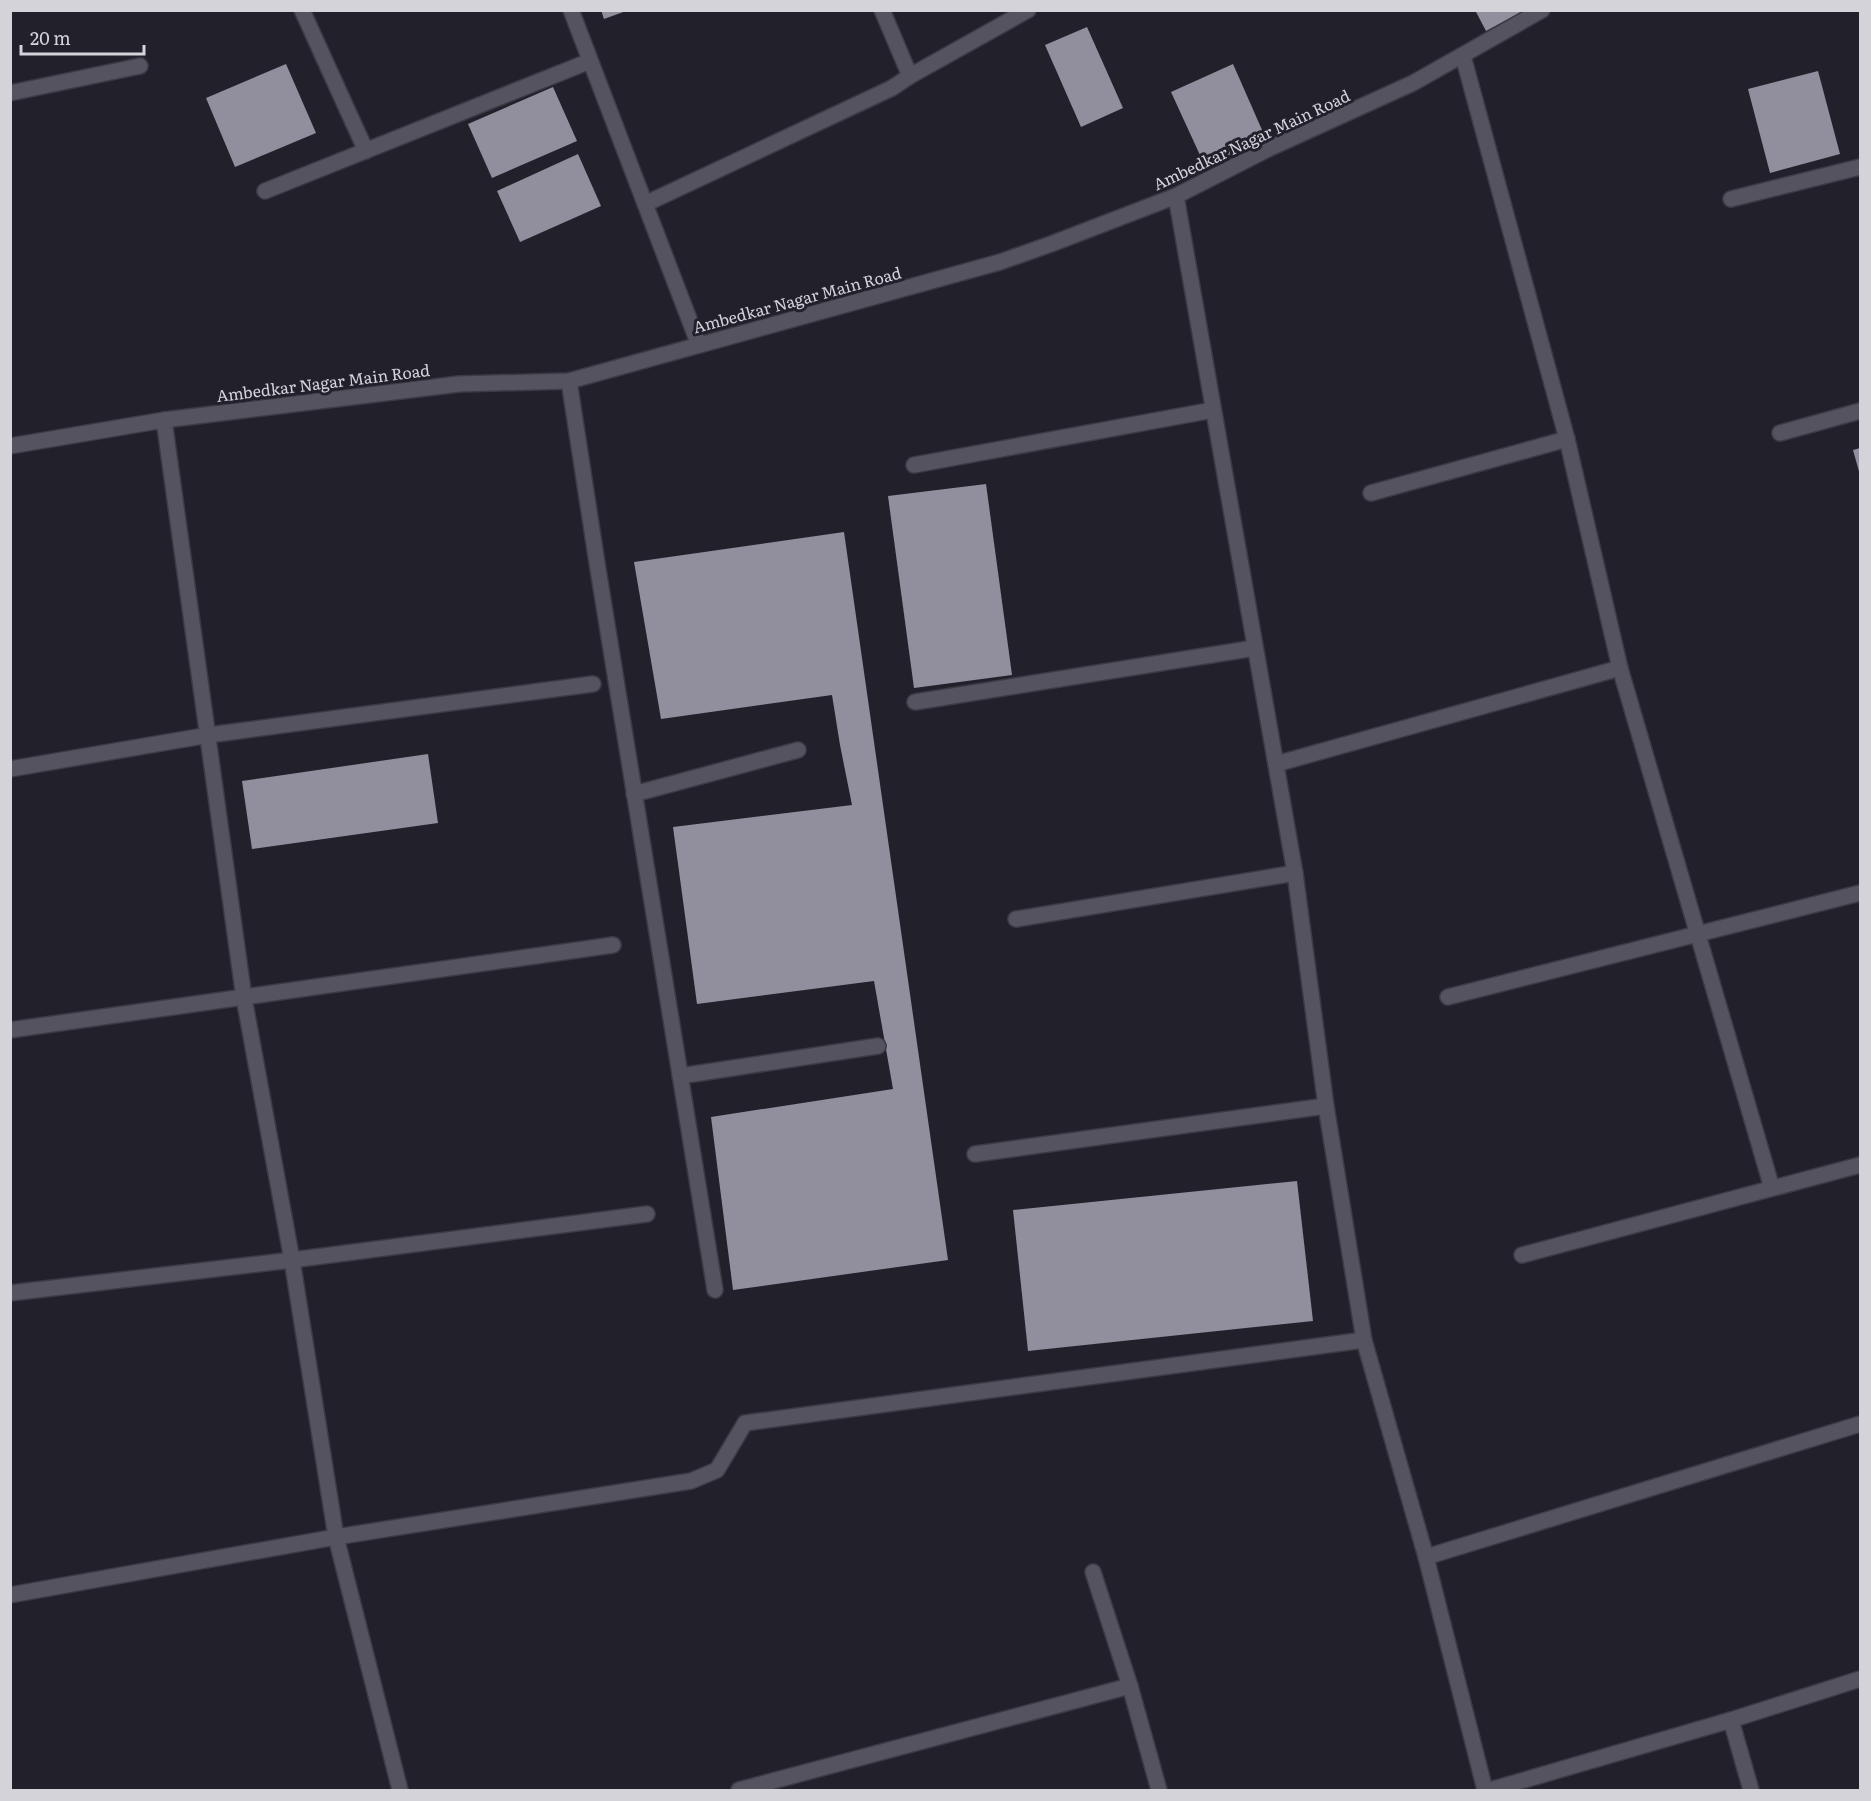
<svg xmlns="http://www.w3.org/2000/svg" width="1871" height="1801" font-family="Literata,serif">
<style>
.building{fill:#918f9d}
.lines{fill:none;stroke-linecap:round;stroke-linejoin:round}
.minor-casing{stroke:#3c3a43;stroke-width:18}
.minor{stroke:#555360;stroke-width:15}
.labels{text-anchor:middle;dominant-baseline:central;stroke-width:6;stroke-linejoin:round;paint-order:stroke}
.street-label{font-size:16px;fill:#d4d3da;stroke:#22202b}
</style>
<rect width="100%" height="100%" fill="#22202b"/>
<g class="building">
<polygon points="601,10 626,10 626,11 604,19"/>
<polygon points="1475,10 1525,10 1486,31"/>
<polygon points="1087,27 1123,108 1081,127 1045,45"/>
<polygon points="286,64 316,133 235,167 206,98"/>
<polygon points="1233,64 1266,139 1205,166 1171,92"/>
<polygon points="1818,71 1840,154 1770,173 1748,89"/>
<polygon points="553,87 577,141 492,178 468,124"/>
<polygon points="578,154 601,206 520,242 497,191"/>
<polygon points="1860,448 1860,475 1853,450"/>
<polygon points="986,484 1012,675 914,688 888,496"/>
<polygon points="844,532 948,1260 733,1290 711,1117 893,1089 874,981 697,1004 673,827 852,805 840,745 832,695 661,719 634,562"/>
<polygon points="428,754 438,823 252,849 242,781"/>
<polygon points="1297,1181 1313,1321 1028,1351 1013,1210"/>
</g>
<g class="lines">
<defs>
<g id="minor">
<polyline points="302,10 366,151"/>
<polyline points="571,10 699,345"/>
<polyline points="882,10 910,76"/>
<polyline points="1463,56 1567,439 1620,668 1772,1188"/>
<polyline points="10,93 140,66"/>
<polyline points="265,191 590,61"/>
<polyline points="1176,196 1295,873 1326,1106 1364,1340 1426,1557 1485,1790"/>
<polyline points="1731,199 1860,167"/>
<polyline points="645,204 892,88 910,76 1028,10"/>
<polyline points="569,381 597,563 715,1290"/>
<polyline points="164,420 244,998 292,1260 336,1537 400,1790"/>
<polyline points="1780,433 1860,411"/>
<polyline points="10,446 164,420 459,384 569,381 1000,262 1051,244 1176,196 1268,149 1413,83 1542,10"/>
<polyline points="914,465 1213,410"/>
<polyline points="1371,493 1567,439"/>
<polyline points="915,702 1255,648"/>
<polyline points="1276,764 1620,668"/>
<polyline points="10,769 209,735 593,684"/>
<polyline points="634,794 798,750"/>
<polyline points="1016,919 1295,873"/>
<polyline points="1448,997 1860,893"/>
<polyline points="10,1030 613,945"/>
<polyline points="680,1076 878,1046"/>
<polyline points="975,1154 1326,1106"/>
<polyline points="1522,1255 1860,1165"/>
<polyline points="10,1293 292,1260 647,1214"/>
<polyline points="1426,1557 1860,1424"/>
<polyline points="1093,1572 1130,1686 1159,1790"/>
<polyline points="10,1595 336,1537 691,1481 717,1470 745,1423 1364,1340"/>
<polyline points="1731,1720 1751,1790"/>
<polyline points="739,1790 1130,1686"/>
<polyline points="1490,1790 1731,1720 1860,1679"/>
</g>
</defs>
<use href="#minor" class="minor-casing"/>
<use href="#minor" class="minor"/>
</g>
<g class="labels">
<g class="street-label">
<text transform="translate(1251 139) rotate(-25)">Ambedkar Nagar Main Road</text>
<text transform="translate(797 299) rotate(-15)">Ambedkar Nagar Main Road</text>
<text transform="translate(323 382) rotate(-7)">Ambedkar Nagar Main Road</text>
</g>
</g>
<rect width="1871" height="1801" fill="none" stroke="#d4d3da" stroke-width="24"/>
<path d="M21 45v9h123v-9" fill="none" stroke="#d4d3da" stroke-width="3"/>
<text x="30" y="45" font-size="18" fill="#d4d3da" stroke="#22202b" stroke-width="4.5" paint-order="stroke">20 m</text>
</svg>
